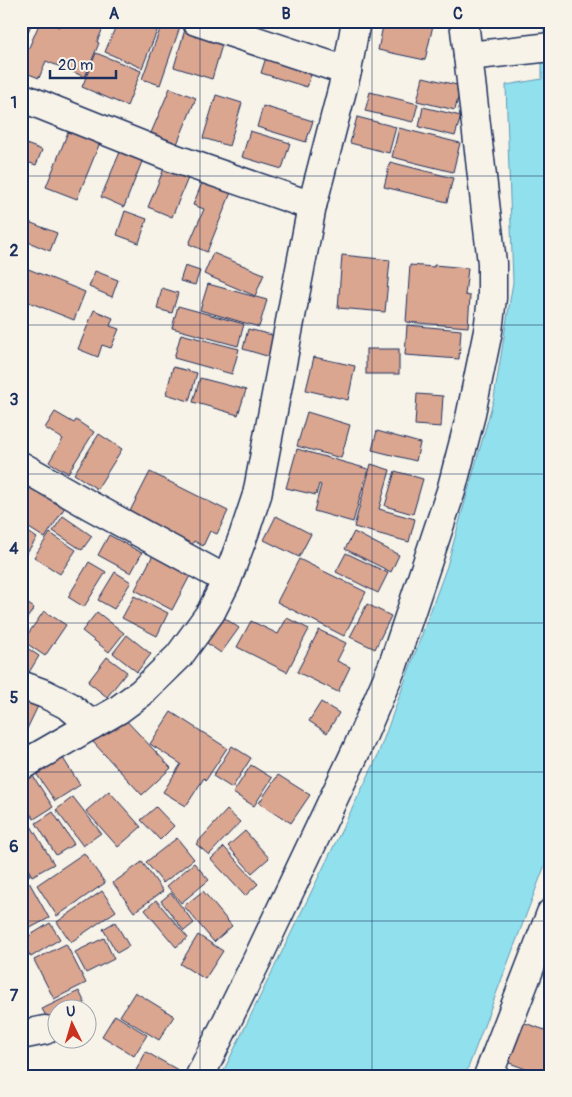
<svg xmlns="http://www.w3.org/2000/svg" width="572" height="1097" font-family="Pangolin,sans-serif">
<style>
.water{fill:#91e0ee;stroke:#6299b4}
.building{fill:#dba690;stroke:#1b2f5e}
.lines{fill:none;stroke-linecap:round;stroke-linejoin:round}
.minor-casing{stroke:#1b2f5e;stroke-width:31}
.minor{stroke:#f7f3e8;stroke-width:28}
.grid{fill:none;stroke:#1b2f5e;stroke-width:1;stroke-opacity:0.55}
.neatline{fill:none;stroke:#1b2f5e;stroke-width:2}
.grid-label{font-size:16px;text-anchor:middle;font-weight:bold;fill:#1b2f5e}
</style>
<rect width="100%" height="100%" fill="#f7f3e8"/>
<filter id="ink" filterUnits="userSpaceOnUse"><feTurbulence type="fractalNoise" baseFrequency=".02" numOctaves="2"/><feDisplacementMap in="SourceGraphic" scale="10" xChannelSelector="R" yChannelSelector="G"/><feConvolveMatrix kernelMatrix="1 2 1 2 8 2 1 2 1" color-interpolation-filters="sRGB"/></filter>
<g filter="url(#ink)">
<polygon class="water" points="543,21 551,21 551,849 465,1076 221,1076 376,760 447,566 494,398 513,282 506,85 542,79 542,57 546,55"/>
<g class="building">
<polygon points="21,21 31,25 21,48"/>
<polygon points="62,21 106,21 97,42 99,43 85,77 46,61 39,78 21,71 21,66 40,22 49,26 50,23 59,27"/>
<polygon points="118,21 161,21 142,68 105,52"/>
<polygon points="163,21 182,21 160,85 142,79"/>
<polygon points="384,21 434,21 425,60 378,50"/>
<polygon points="186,26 224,38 212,79 174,67"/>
<polygon points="268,51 314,65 307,87 261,73"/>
<polygon points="96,53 141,71 127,106 82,87"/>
<polygon points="423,77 461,86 455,110 417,101"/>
<polygon points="170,88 196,98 177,144 151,133"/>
<polygon points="370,92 418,104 413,122 365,111"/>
<polygon points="216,95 242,103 229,146 203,138"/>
<polygon points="263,106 313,121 306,142 257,127"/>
<polygon points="423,107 461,116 455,136 419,127"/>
<polygon points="357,117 396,127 389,153 350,143"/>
<polygon points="72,122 103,135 77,199 46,187"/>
<polygon points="399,128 460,143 453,172 392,157"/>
<polygon points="250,131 290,143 282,169 242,157"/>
<polygon points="21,142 42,150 36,165 21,160"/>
<polygon points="123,145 145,154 124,207 101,197"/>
<polygon points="390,162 453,178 447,202 384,187"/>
<polygon points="166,164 190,173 172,217 148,207"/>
<polygon points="204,178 232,190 207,252 189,244 204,209 193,205"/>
<polygon points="125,211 147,219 139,243 117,235"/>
<polygon points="21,219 57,233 50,251 21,239"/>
<polygon points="213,253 264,274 255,296 204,274"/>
<polygon points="342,255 390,260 385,312 338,308"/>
<polygon points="410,265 434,267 434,265 468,268 465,295 470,296 468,327 406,322"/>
<polygon points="21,266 85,292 74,320 21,299"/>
<polygon points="185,266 200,271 195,285 180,281"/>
<polygon points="95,271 118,280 112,297 89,287"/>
<polygon points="208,284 267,300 259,327 200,310"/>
<polygon points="162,288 178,293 172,313 157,309"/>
<polygon points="178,306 244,324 238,346 172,328"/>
<polygon points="94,310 113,318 110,326 119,329 111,348 102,345 98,357 78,349"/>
<polygon points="407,325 461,330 459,359 405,355"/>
<polygon points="248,329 276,336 270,357 243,349"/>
<polygon points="181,334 239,349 232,374 174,358"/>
<rect x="366" y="349" width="33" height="25"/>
<polygon points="314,357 355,366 348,400 306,390"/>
<polygon points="173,367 197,373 189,401 166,394"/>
<polygon points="200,378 246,390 238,415 193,402"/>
<polygon points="417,394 443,396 441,427 415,425"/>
<polygon points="55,412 74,423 76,420 94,432 68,473 49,462 63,439 45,428"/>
<polygon points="307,412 350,425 341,458 297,446"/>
<polygon points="377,431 420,443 416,461 372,450"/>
<polygon points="99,434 122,449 97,489 74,474"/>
<polygon points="297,449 368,469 353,522 314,511 321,485 319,484 316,495 286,488"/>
<polygon points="371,464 390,470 379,509 415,519 409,542 354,527"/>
<polygon points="395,471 423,479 413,514 385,506"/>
<polygon points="150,472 228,511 217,534 210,531 203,546 194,541 189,551 126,519"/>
<polygon points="29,480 67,504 45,538 21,523 21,491"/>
<polygon points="63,516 92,536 82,550 53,531"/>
<polygon points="276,516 311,534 299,557 264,540"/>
<polygon points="21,527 37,538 21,561"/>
<polygon points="354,532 399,555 391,572 345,549"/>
<polygon points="50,533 76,550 60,574 34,557"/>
<polygon points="109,535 142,553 131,573 98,555"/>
<polygon points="155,551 193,570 172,610 135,590"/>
<polygon points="346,553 388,573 378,593 336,572"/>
<polygon points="299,559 366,592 344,636 277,602"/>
<polygon points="89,562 106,572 84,607 68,597"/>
<polygon points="115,572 131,582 114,609 98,600"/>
<polygon points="134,596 168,613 157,636 122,618"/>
<polygon points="21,599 34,608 21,627"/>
<polygon points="367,604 391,616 375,649 350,637"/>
<polygon points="44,611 66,625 45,656 23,641"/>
<polygon points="97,612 124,633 109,652 82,631"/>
<polygon points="219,614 239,628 221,653 201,639"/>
<polygon points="287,618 309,629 287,672 237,647 251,621 278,634"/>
<polygon points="319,630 346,643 337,661 350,667 338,692 297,672"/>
<polygon points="127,635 151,654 137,672 113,653"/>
<polygon points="21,644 39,656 28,674 21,670"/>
<polygon points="107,657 127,672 107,697 88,682"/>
<polygon points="21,698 38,706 24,735 21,733"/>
<polygon points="321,702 339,713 327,733 309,721"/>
<polygon points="171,712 227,748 206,780 204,778 186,806 163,792 181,764 150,744"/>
<polygon points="121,715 171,768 142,795 93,742"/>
<polygon points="232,746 251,758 232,788 213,776"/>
<polygon points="59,752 80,785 55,801 33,769"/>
<polygon points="251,765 272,778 254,806 233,793"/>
<polygon points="29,770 53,807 34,819 21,800 21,775"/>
<polygon points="278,775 310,795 291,823 259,803"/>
<polygon points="109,791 141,827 118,847 86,811"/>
<polygon points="73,797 101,833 83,846 56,810"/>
<polygon points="156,807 174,826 160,840 141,820"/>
<polygon points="227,810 240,822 209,855 196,844"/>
<polygon points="53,812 74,844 56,855 36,823"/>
<polygon points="31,826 54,864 32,876 21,857 21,831"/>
<polygon points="245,831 269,858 252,873 228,846"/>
<polygon points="177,838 194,859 163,883 146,862"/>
<polygon points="224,847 258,884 245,896 211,859"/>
<polygon points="84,853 105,883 57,916 37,885"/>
<polygon points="21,859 30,875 21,880"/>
<polygon points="142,862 163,891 134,912 113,883"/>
<polygon points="194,863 209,880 181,903 167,886"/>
<polygon points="29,882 49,918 21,933 21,886"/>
<polygon points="102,891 116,911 71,942 57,922"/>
<polygon points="203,891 232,926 214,942 184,906"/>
<polygon points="171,893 194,923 184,931 161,901"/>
<polygon points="156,900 188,938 176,947 145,910"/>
<polygon points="115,922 129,946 117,953 103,929"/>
<polygon points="50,923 60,939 31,957 21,941"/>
<polygon points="198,935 223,951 205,979 180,964"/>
<polygon points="104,938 114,959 86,973 75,952"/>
<polygon points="66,944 86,983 54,999 34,960"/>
<polygon points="79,991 85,1003 73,1010 58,1010 58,1017 49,1021 42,1009"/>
<polygon points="135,992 174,1016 159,1040 120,1016"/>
<polygon points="115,1015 147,1035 134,1056 102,1036"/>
<polygon points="519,1021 551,1032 551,1076 545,1076 504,1061"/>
<polygon points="146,1052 178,1070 175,1076 133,1076"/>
</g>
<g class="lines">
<defs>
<g id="minor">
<polyline points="196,21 347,71"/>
<polyline points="468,56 551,47"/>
<polyline points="21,97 176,159 312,206"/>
<polyline points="21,466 91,506 227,580"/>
<polyline points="21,685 45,694 69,706 92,725"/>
<polyline points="21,766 118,710 141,693 179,656 211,612 227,580 244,534 257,495 312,206 347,71 356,21"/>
<polyline points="21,1035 45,1030"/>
<polyline points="200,1076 257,960 357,749 393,665 451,491 470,418 488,331 492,298 492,263 464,21"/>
<polyline points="488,1076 551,913"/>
</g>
</defs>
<use href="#minor" class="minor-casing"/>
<use href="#minor" class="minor"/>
</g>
</g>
<path class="grid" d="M200,21V1076M372,21V1076M21,176H551M21,325H551M21,474H551M21,623H551M21,772H551M21,921H551"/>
<rect width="572" height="1097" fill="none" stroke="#f7f3e8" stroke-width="55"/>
<g transform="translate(72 1024) rotate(355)"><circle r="24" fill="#f7f3e8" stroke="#9fa5b1"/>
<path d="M0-4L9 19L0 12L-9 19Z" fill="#c8321e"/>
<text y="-8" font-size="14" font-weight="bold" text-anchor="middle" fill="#1b2f5e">U</text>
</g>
<path d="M50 70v8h66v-8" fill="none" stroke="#1b2f5e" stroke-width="2.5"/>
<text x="58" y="70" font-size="15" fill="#1b2f5e" stroke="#f7f3e8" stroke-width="4" paint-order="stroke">20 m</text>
<rect x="28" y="28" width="516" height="1042" class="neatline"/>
<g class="grid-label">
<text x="114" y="19">A</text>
<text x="286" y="19">B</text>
<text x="458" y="19">C</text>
<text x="14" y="108">1</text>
<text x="14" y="256">2</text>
<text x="14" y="405">3</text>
<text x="14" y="554">4</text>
<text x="14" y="703">5</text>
<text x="14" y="852">6</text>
<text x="14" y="1001">7</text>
</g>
</svg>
